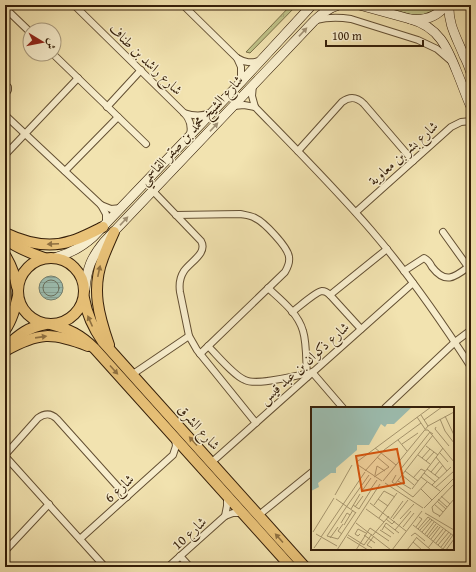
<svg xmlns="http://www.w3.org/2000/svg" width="476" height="572" font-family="'Gentium Book Plus',Amiri,serif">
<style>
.grass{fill:url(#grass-tufts);stroke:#7a7048}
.water{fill:url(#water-rules);stroke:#737e6d}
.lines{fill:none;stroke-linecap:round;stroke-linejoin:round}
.shore{stroke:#686e5c;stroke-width:1}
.minor-casing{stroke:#645033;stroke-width:8}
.secondary-casing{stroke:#351f09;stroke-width:10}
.primary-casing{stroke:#351f09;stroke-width:12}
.minor{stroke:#f7edcc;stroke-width:6}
.secondary{stroke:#f7edcc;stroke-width:9}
.primary{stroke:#e9c278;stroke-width:10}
.oneway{fill:#a09074}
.oneway2{fill:#8f7040}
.labels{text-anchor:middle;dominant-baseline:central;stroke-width:3;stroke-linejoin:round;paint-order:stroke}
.street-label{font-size:14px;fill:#351f09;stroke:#f7edcc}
.inset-road{fill:none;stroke:#a6956d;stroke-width:1}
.view{fill:#d6530c;fill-opacity:0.15;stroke:#d6530c;stroke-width:2}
.inset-edge{fill:none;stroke:#351f09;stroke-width:2}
</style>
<defs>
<pattern id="grass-tufts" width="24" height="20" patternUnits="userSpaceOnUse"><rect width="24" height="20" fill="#bfc288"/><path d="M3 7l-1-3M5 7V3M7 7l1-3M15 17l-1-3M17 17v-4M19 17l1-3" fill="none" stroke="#a5a674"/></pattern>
<pattern id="water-rules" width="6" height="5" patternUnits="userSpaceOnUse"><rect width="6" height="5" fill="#9cbdb0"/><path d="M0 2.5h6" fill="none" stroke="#87a296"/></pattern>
</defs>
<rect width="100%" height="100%" fill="#f2e3b0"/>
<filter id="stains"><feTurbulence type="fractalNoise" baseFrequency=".005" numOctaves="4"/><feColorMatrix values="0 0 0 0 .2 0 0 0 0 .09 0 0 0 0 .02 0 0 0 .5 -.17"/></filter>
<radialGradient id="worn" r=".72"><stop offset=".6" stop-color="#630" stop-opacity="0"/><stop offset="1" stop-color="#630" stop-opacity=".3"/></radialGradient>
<g class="grass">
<polygon points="291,5 297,5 250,53 246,52"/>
<path d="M379,5H442C437,9 431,13 425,15C414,18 390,8 379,5Z"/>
</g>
<circle class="water" cx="51" cy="288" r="12"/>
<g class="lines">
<circle class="shore" cx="51" cy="288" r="8"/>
<defs>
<g id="minor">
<path d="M74,5L184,113C190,119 192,126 190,135"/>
<path d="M183,5L237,58C245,63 251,63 260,61"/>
<polyline points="5,8 30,32"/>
<path d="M316,20C328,17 339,17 351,19L418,40L437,49L451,61"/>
<polyline points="53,54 146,144"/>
<polyline points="237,58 241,67 241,82"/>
<polyline points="5,84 8,87 8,90 5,95"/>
<path d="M253,85L252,96L255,107C294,147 334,187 371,230C408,273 440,319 471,367"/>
<polyline points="234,106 244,105 255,107"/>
<polyline points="107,107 141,70"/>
<path d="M184,113C193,116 201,117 210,113"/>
<polyline points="5,115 101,205 106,214 106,224"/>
<path d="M298,151L342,102C350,96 357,97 364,104L413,161"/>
<polyline points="5,155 78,78"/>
<polyline points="65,171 118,117"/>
<path d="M153,191L201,241C208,253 190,262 184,271C180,277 179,285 180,292L189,336L197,350L256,423"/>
<polyline points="101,205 111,209 121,208"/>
<polyline points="356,212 451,127 461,122 471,121"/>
<path d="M176,215L240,214C245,215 250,215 255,218C264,222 288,247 289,257C290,263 288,267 285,272L200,354"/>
<polyline points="443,232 471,271"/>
<path d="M404,271L424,258C428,260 430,263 432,267C445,284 454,278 468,267"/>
<path d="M268,288C281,300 298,313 303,331C307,344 306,363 307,377"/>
<polyline points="330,295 387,249"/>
<path d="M292,312C298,308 315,292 322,291C325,291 328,293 330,295L361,329"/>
<path d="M208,346C217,355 234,376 245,380C257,386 292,376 306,374"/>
<polyline points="312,372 343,408"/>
<polyline points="133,374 189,336"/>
<polyline points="385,408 455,342 471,330"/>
<path d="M5,455L38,418C45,413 51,413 57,419L127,497"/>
<polyline points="5,456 105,567"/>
<polyline points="212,462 413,283"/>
<polyline points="259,515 312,472"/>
<polyline points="225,516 227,506 227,496"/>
<polyline points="80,539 173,455 176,446 175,439"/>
<polyline points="5,551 49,504"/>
<polyline points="180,556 190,567"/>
<polyline points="168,567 225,516 233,513 243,513"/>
</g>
<g id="secondary">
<path d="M359,5L410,19C425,21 437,17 446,5"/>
<path d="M449,5C448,25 457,38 464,56C467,61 469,67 471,73"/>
<path d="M410,19C439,27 447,47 457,72C462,84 466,96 471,107"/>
<path d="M57,257C71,253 82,247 93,237L241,82L312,5"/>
<path d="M85,289C87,268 91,258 104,242L314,21C322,13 329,8 339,5"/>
</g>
<g id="primary">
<path d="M5,233C26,243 48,249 71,241C82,238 92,232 103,227"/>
<path d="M5,239C17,248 30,253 44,258"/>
<path d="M5,255C11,265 15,275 17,287"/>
<circle cx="51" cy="291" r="33"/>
<polyline points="5,281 6,300 5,306"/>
<path d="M84,298C87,315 93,328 103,342L305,567"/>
<path d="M50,324C69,329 81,335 95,349L291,567"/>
<path d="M5,330C12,320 15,308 18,296"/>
<path d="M109,345C99,316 91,289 103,258C106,250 110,241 114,232"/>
<path d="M6,347C19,334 29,327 46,324"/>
<path d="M5,351C39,332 52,332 88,346"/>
</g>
</defs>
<use href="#minor" class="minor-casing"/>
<use href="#secondary" class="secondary-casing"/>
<use href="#primary" class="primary-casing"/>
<use href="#minor" class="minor"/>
<use href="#secondary" class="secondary"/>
<use href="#primary" class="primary"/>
</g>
<defs><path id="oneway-solid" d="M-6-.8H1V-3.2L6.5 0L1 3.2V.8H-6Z"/></defs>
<g class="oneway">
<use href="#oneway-solid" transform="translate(303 32) rotate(-47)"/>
<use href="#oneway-solid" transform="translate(214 127) rotate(-47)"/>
<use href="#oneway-solid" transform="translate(124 221) rotate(-47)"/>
</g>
<g class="oneway2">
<use href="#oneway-solid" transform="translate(53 244) rotate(177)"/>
<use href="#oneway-solid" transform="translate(99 271) rotate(-78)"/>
<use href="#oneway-solid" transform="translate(90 321) rotate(-114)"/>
<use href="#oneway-solid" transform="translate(41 337) rotate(-8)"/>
<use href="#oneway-solid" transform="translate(114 370) rotate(48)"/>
<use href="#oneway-solid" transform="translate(193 441) rotate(-132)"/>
<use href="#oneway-solid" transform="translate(279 538) rotate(-132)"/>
</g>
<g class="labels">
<g class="street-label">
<text transform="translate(146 59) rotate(44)">شارع راشد بن طناف</text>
<text transform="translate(191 130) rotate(-47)">شارع الشيخ محمد بن صقر القاسمي</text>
<text transform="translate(403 153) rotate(-42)">شارع بشر بن معاوية</text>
<text transform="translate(304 363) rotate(-42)">شارع ذكوان بن عبد قيس</text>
<text transform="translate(199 427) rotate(48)">شارع الشرق</text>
<text transform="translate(119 488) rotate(-42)">شارع 6</text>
<text transform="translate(189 533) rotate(-42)">شارع 10</text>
</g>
</g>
<g transform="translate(311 407)">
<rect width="143" height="143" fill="#f2e3b0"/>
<path d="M0,0H101L83,17H76L74,20L70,17L58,38H46V43L25,61V66H20L7,76L8,80L0,84Z" fill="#9cbdb0"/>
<path class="inset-road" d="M110,8L117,19M134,9L143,28M106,10L114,22M129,12L134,24L143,36M113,13L131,0M125,20L124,22L138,39M114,23H117L143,55M87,33L96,44M91,37L107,26M115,39L127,48M64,41L85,58M129,46L137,55M107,48L119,57M66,50L78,60M125,50L136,64M111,51L119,42M47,54L120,0M115,54L123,45M47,58L71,74M116,62L128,71M89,63L119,25L122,27M54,64L73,43L110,16M94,64L107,74M120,65L129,54M113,66L124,75M64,68L66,59L74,64M85,68L81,75L102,90M91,68L103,78M124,68L132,58M63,70L78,60M110,70L129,84M102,71L110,62L114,64M72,74L117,19L143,5M87,74L100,82M74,76L112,101M84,77L122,28M121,78L140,60M124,81L143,64M101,82L132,41M110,82L121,93M59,83L66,73M51,84L60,71M24,88L41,58M130,89L139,97M102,90L116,75M25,92L45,106M67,92L77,99M127,92L136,100M126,94L135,102M59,96L95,124M123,97L132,105M42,98L48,102L60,83M63,98L73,84L84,90M36,99L58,68M44,100L52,89M113,101L143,71M40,102L49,87M55,102L73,115M114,106L143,123M129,109L122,105L121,100L143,77M128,110L143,92M68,111L86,86M80,111L92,94M75,112L81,117L84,114M82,112L97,93M89,112L103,97M30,116L36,106L39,108M45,116L80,143M33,118L42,103M102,118L133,143M73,119L83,127M92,120L103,106M105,120L111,112L108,110M107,122L117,110L143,129M69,123L80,130M71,123L75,116L88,126M84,123L100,104M109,123L119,112M2,125L23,91M111,125L121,113M5,127L26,139M31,127L27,124L32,117M49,127L47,129L44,127L47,122L55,126M114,127L123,115M37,128L53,138M53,128L64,136M62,128L78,109M16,129L27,132L45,105M16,129L36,99M100,129L104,126L114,134M116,129L125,117M10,130L54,65M36,130L57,143M118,130L127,119M19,131L27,120M106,131L120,143M120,132L129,120M102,135L111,143M125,136L135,123M53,138L61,127M127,138L138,125M130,140L140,127M3,141L10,131M61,141L56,138L63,129M117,141L132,122M132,142L142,128M26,143L69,77M45,143L59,121L78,134M81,143L111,104M96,143L106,130M135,143L143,132"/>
<path class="view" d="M86,42L93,76L51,84L45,49Z"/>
<rect width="143" height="143" class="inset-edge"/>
</g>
<rect width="476" height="572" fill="none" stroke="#f2e3b0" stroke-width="20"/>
<rect x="6" y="6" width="464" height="560" fill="none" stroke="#351f09" stroke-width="2"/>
<rect x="10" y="10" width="456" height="552" fill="none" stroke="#351f09"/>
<g transform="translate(42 42) rotate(100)"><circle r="19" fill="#f7edcc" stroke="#a99b7e"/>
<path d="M0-3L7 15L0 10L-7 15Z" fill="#8f2418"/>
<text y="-6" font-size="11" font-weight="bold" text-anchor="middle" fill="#351f09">ش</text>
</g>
<path d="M326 40v6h97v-6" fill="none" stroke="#351f09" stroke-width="2"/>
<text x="332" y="40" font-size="12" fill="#351f09" stroke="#f7edcc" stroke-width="3" paint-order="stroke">100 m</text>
<rect width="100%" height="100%" filter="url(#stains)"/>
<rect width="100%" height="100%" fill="url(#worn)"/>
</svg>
